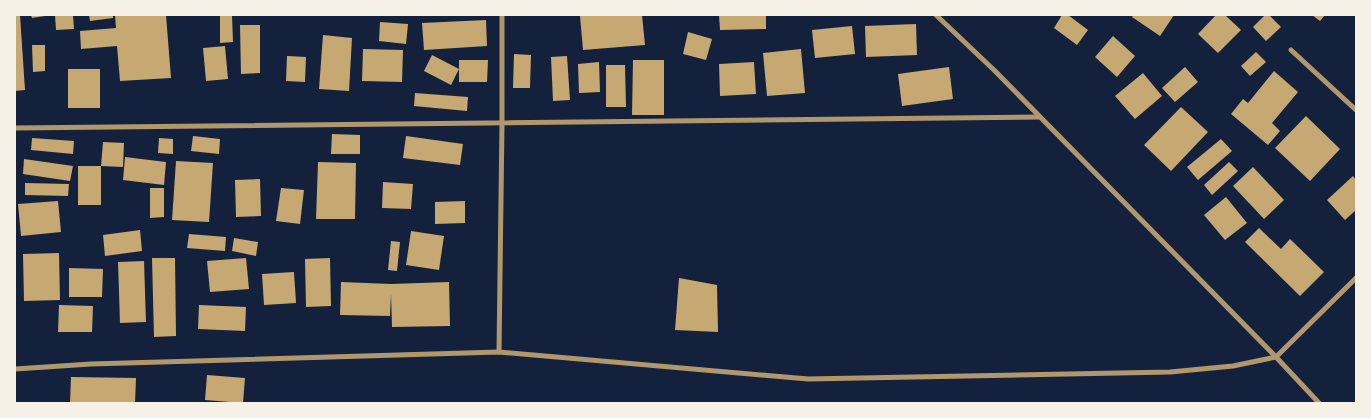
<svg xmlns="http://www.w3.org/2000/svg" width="1371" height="418" font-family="Commissioner,sans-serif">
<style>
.building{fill:#c6a872}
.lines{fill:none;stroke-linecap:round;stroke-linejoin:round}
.minor{stroke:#b1986c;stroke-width:5}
</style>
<rect width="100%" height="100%" fill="#14213d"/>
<g class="building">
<polygon points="15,15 20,15 25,90 15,91"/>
<polygon points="31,15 45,15 45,16 32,18"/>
<polygon points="55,15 73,15 74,29 56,30"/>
<polygon points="89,15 113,15 113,18 90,21"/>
<polygon points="115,15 166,15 171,78 120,81 117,46 81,49 80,31 116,28"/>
<polygon points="220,15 232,15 233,42 220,43"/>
<polygon points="642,15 645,45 583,50 580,16"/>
<polygon points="719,15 766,15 766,29 720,30"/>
<polygon points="1062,15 1068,15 1088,30 1077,45 1054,28"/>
<polygon points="1133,15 1174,15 1160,36 1132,17"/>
<polygon points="1216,15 1225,15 1241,30 1218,53 1198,34"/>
<polygon points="1265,15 1269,15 1281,27 1266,41 1253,27"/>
<polygon points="1312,15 1325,15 1320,21"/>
<polygon points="486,20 487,46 424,50 422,23"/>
<polygon points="380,22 408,24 406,44 379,41"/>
<polygon points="916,24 917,55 866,57 865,26"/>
<polygon points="240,25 260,25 260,73 241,74"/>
<polygon points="852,26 855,54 815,58 812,30"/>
<polygon points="688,32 712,39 706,60 683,54"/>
<polygon points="323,35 352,38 349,91 319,89"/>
<polygon points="1113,36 1135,56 1117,77 1095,57"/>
<polygon points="32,45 45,45 45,71 33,72"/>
<polygon points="225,46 228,79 206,81 203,48"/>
<polygon points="363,49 403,50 402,82 362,81"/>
<polygon points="801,49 805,93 767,96 763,53"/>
<polygon points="1256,52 1266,62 1250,76 1241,66"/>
<polygon points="514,54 531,55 530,88 513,88"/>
<polygon points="432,55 459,69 459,60 488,60 487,82 459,82 459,69 451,85 424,71"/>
<polygon points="287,56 306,57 305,82 286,81"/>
<polygon points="567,56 570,100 553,101 551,57"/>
<polygon points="633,60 664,60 664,115 632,115"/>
<polygon points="599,62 600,92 579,93 578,64"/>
<polygon points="754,62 756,94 720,96 719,64"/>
<polygon points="606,65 625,65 626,107 606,107"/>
<polygon points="949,67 953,99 902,106 898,74"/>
<polygon points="1185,67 1198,82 1175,102 1162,88"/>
<rect x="68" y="69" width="32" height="39"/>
<polygon points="1274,71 1298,92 1272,123 1280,131 1268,145 1231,114 1243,99 1248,103"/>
<polygon points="1143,73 1162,96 1135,119 1115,96"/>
<polygon points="415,93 468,97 467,111 414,106"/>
<polygon points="1181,107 1208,132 1171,171 1144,145"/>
<polygon points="1306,116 1340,149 1310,181 1275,148"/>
<polygon points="332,134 360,135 360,154 331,154"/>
<polygon points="193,136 220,139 219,154 191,151"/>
<polygon points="406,136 463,144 460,165 403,158"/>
<polygon points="32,138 74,141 73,154 31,150"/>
<polygon points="159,138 173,139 173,154 158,153"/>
<polygon points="1221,139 1232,151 1198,180 1187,167"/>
<polygon points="103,142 124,143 123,167 101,166"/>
<polygon points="125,157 166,162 164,185 123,180"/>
<polygon points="24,159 73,166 70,181 23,174"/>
<polygon points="176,161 213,163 209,222 172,220"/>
<polygon points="318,162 356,163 355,219 316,219"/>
<polygon points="1229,162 1238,171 1212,195 1204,185"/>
<rect x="78" y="166" width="23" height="39"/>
<polygon points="1253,167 1284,200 1264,219 1233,186"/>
<polygon points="1353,176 1356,180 1356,210 1345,220 1327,200"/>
<polygon points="260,179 261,216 236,217 235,180"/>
<polygon points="383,182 413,184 411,209 382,208"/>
<polygon points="25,183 69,184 68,196 25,195"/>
<polygon points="150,188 164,188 164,217 150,218"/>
<polygon points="281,188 304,190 300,224 276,221"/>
<polygon points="1226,197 1247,223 1225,240 1204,215"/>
<polygon points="58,201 61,232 21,236 18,204"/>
<polygon points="465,201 465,223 435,224 435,202"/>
<polygon points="1259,228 1281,249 1290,239 1324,272 1300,296 1245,242"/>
<polygon points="140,230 142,251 105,256 103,235"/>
<polygon points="411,231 444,236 439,270 406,265"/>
<polygon points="189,234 226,237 225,251 187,248"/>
<polygon points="234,238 258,242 256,256 232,251"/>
<polygon points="391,241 400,242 397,271 388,270"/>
<polygon points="59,253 60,300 24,301 23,254"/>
<polygon points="152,258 175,258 176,336 154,337"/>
<polygon points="246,258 249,289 210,292 207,261"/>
<polygon points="330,258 331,306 306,307 305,259"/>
<polygon points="144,261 146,322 120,323 118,262"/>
<polygon points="69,268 103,269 102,297 69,297"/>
<polygon points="294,272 296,303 264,305 262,274"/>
<polygon points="679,278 717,285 718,332 675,330"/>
<polygon points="341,282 391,284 449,282 450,326 392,327 391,294 390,316 340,315"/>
<polygon points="59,305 93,306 92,332 58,332"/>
<polygon points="199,305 246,307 245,331 198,329"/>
<polygon points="207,375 245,378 243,403 205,400"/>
<polygon points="71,377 136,378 135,403 70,403"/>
</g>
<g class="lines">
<g class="minor">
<polyline points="936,15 995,71 1276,357 1319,403"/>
<polyline points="1291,50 1356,110"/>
<polyline points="15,128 1039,117"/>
<polyline points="499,352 502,123 502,15"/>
<polyline points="1276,357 1356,278"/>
<polyline points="15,369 91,364 499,352 808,379 1170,372 1233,366 1276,357"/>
</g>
</g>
<rect width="1371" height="418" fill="none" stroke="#f6f1e7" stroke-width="32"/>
</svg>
